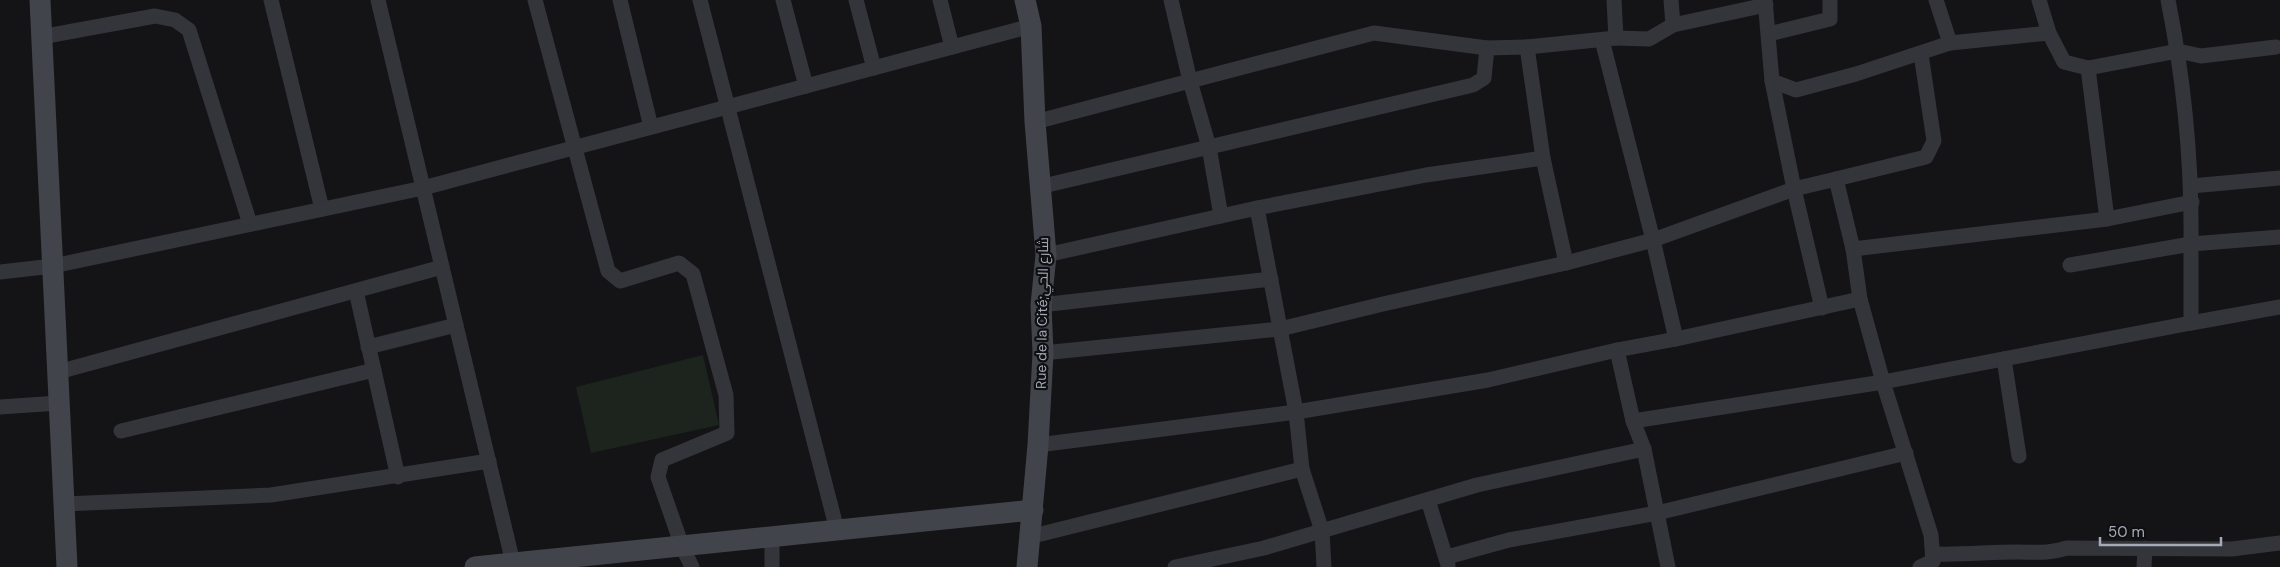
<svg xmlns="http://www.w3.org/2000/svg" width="2280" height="567" font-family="'DM Sans',Cairo,sans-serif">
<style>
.green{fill:#1c241d}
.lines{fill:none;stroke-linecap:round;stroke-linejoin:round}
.street{stroke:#34353b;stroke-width:15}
.secondary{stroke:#42444b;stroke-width:21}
.labels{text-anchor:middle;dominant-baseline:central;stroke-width:4.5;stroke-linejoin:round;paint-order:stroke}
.street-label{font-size:14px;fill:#a4aab7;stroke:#0f0f11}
</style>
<rect width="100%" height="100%" fill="#141416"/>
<polygon class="green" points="703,355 719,425 591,453 576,387"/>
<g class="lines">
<g class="street">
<polyline points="271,0 322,209"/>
<polyline points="378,0 514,567"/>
<polyline points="535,0 608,271 620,281 679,263 693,274 726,395 727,433 662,460 658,477 682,546 692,567"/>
<polyline points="620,0 651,127"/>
<polyline points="700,0 837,530"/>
<polyline points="783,0 806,86"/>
<polyline points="856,0 874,68"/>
<polyline points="940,0 952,47"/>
<polyline points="1171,0 1190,81 1374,33 1487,48 1527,47"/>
<polyline points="1671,0 1673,25 1766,5"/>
<polyline points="1765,0 1772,81 1794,189 1836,179 1853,249 2107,219"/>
<polyline points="1936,0 1950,43 2049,33"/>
<polyline points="2039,0 2049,33 2064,62 2088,68"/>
<path d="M2168,0C2184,80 2192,163 2191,244L2280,237"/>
<polyline points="1769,34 1830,19 1830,0"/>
<polyline points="41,37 155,16 175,20 189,30 250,224"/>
<polyline points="1616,38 1649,39 1673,25"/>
<polyline points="1772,81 1796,90 1856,74 1950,43"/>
<polyline points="1035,122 1190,81 1209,147 1221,216"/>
<polyline points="1836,179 1926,157 1934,141 1921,54"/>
<polyline points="2191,186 2280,178"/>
<polyline points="1039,187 1473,85 1484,78 1487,48"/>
<polyline points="2192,202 2107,219 2088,68 2178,51 2201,56 2276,47"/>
<polyline points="1853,249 1860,299 1883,382 2191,323 2191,244 2070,265"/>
<polyline points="1046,255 1257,208"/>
<polyline points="1566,263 1543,158 1527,47 1616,38 1614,0"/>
<polyline points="0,272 53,266 423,188 1031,26"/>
<polyline points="356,291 398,477"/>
<polyline points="1041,305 1271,279"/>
<polyline points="1822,308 1794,189 1653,240 1676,339 1617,350 1633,421 1883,382 1931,535 1933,561"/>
<polyline points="2191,323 2280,307"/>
<polyline points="1676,339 1860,299"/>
<polyline points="368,347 456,325"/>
<polyline points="1043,353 1280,329 1383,304 1566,263 1653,240 1602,40"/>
<polyline points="2004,359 2019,456"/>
<polyline points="58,372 442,267"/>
<polyline points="0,407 59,403"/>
<polyline points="1633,421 1644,449 1668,567"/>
<polyline points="121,431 374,370"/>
<polyline points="1038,445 1296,412 1488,380 1617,350"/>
<polyline points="1302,469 1296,412 1257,208 1426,175 1543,158"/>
<polyline points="1428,500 1448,565"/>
<polyline points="64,504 271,495 489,461"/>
<polyline points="1029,537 1302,469 1322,531 1324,567"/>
<polyline points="1447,557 1509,540 1657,513 1906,453"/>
<polyline points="772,567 772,537"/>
<polyline points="1175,567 1264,548 1477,485 1644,449"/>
<path d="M1920,567L1933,561L1935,554C1962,555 1990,552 2017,552C2038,552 2047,554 2067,548L2232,549L2280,543"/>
<polyline points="2144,567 2145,548"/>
</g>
<g class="secondary">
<polyline points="40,0 67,567"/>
<polyline points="1025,0 1031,26 1035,122 1046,255 1041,305 1043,353 1038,445 1027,567"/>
<polyline points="475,567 1033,510"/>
</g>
</g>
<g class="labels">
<g class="street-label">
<text transform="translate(1042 313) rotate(-89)">Rue de la Cité;شارع الحي</text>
</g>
</g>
<path d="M2100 537v8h121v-8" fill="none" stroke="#a4aab7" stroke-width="2.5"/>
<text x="2108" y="537" font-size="15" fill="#a4aab7" stroke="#0f0f11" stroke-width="4" paint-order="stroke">50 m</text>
</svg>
